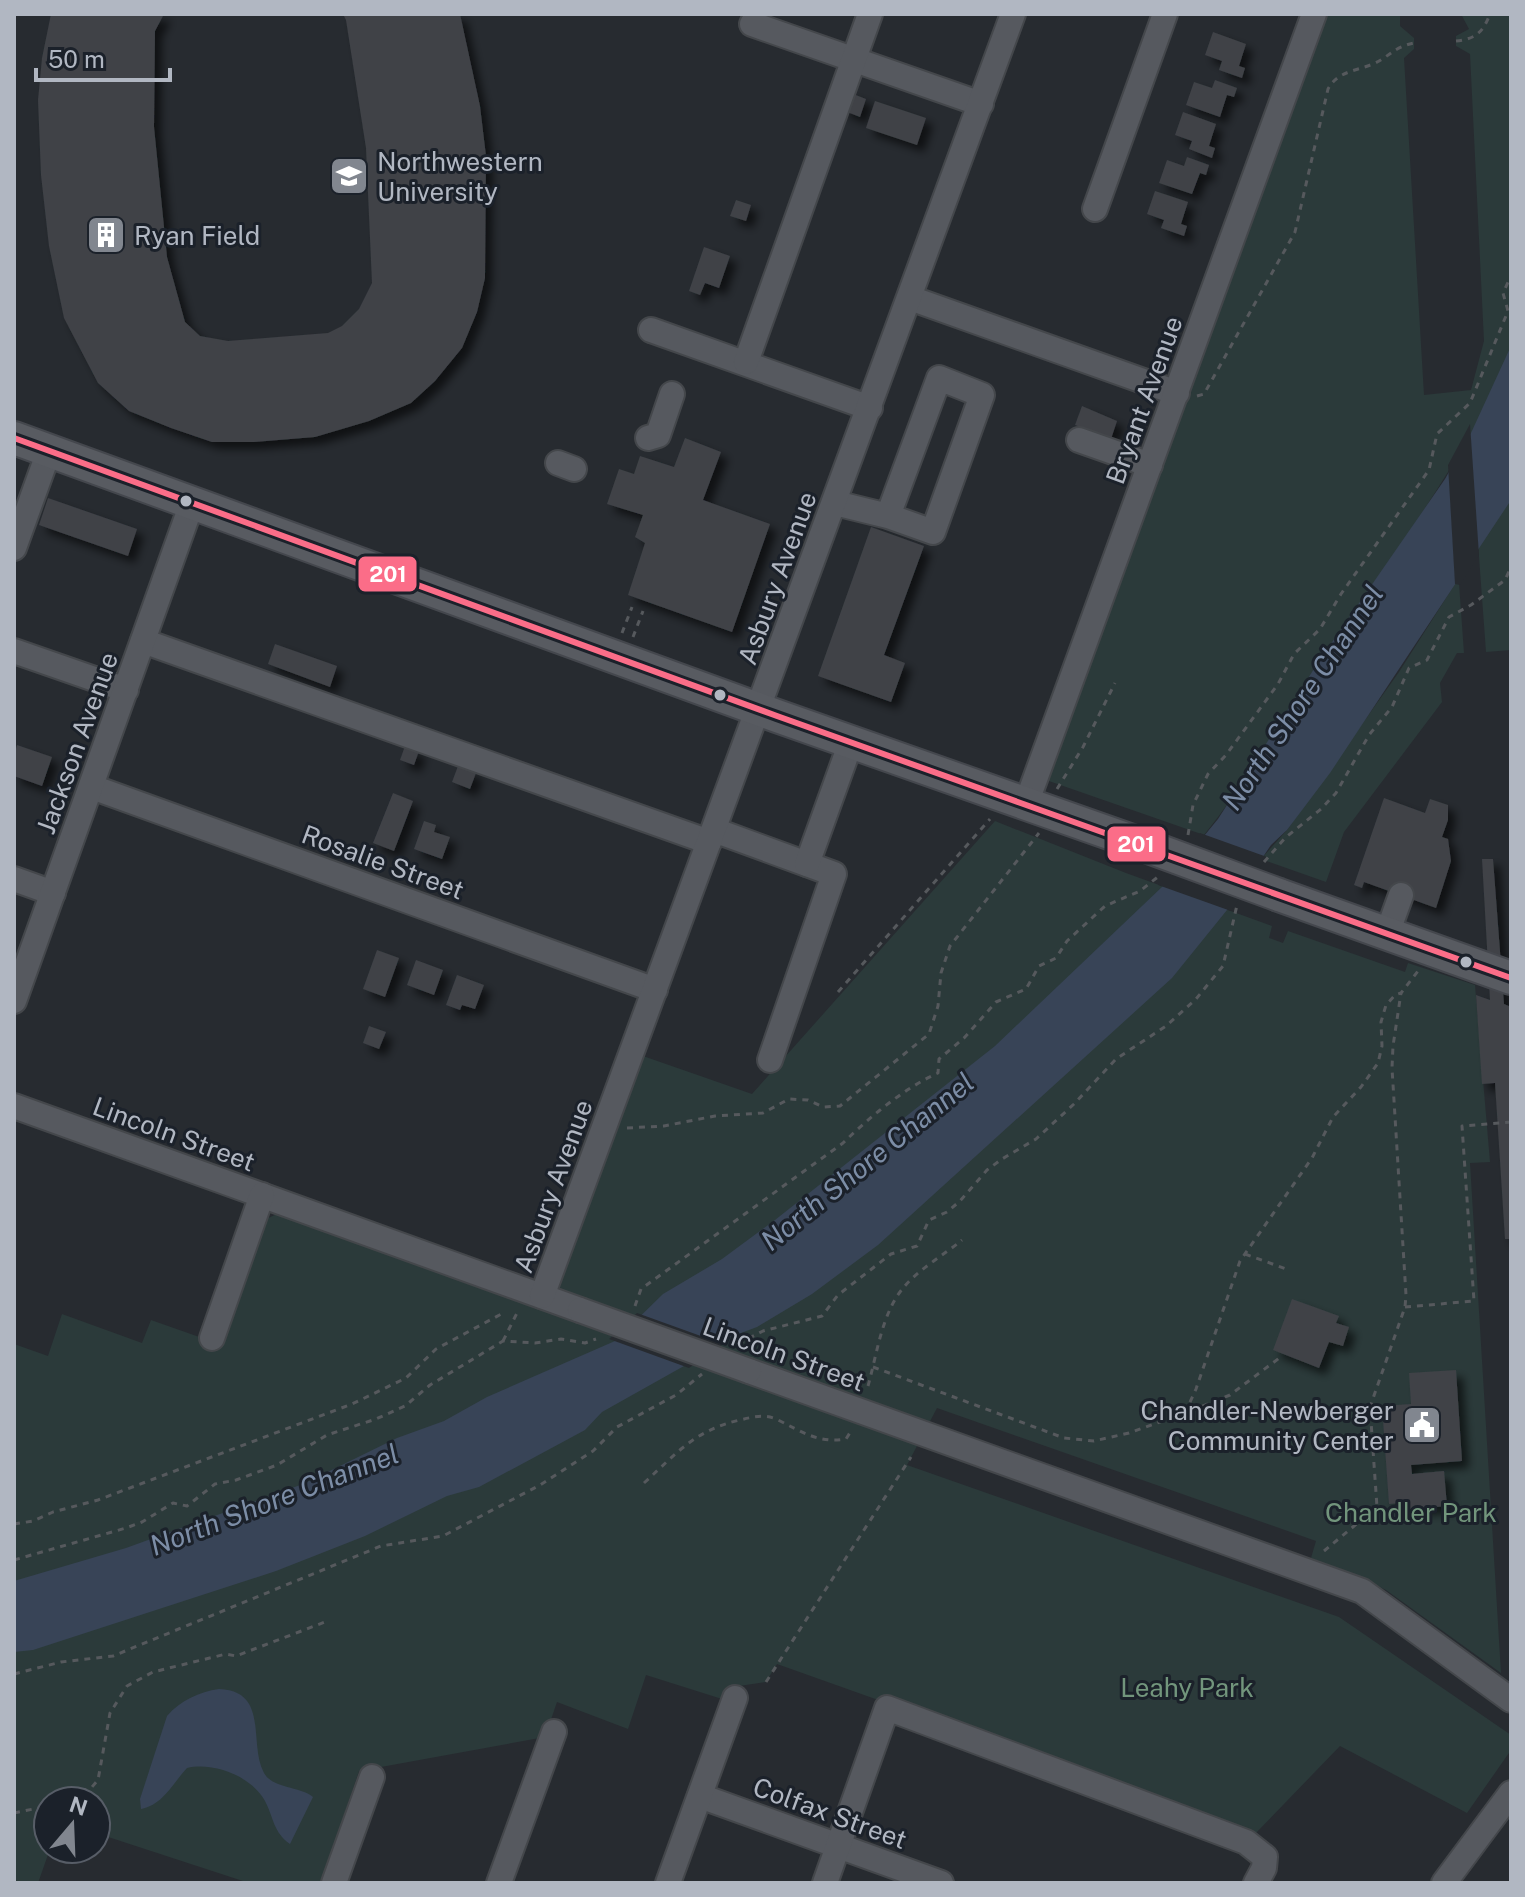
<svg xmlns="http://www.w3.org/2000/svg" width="1525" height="1897" font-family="'Public Sans',sans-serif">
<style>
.green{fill:#2b3a3a}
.water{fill:#384457}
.pier{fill:#272b30}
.building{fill:#3f4247;filter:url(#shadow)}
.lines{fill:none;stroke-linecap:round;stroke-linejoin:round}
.minor-casing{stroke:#44474b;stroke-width:28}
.major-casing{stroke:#44474d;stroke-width:36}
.path{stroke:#56595d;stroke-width:3;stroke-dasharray:6 6;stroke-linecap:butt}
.minor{stroke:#56595f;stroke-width:24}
.major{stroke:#585b61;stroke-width:32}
.minor-bridge-casing{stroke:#44474b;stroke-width:28;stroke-linecap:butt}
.major-bridge-casing{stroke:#44474d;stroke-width:36;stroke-linecap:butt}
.minor-bridge{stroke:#56595f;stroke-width:24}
.major-bridge{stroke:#585b61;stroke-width:32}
.bus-1-casing{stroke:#1b212a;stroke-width:12}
.bus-1{stroke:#fb6d88;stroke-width:6}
.bus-dot{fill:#b1b7c2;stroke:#1b212a;stroke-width:3}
.labels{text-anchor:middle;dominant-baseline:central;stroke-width:6;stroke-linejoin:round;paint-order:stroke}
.poi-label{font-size:26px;fill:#b1b7c2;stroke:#1b212a;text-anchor:start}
.street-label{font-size:26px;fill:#b1b7c2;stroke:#1b212a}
.park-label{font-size:26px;fill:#72957c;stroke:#1b212a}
.water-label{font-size:28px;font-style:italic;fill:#7c8da6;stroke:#1b212a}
.line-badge{stroke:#1b212a;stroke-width:3}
.badge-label{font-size:22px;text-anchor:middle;font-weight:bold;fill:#fff}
</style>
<defs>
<filter id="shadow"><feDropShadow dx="7" dy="7" stdDeviation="4" flood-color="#0009"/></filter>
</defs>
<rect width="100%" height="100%" fill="#272b30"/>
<g class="green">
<path d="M1325,14H1400V26L1414,38V49L1404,58L1424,395L1471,390L1484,341L1470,54L1456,46V36L1469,29L1461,14H1511V650L1486,652L1470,434C1426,514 1370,586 1319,662C1281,719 1248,781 1204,835L1046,780L1163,467Z"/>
<polygon points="1459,583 1464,653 1457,653 1440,683 1442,702 1344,832 1326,882 1261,859 1287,830 1399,672 1455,584"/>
<polygon points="995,821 1126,873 1272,926 1269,938 1283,943 1288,931 1405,972 1408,963 1475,985 1490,1162 1470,1163 1501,1673 1386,1590 1359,1577 1311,1558 1316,1541 937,1408 907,1465 1339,1617 1511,1735 1511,1750 1467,1813 1340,1746 1255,1834 777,1664 766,1682 726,1688 722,1699 646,1675 628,1729 557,1702 545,1737 359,1771 321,1883 249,1883 96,1833 96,1801 48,1801 50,1849 38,1883 14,1883 14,1344 48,1356 62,1314 142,1343 151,1320 222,1345 266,1219 277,1214 550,1313 643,1056 752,1094"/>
</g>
<g class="water">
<polygon points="1511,346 1511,500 1330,773 1287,830 1271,845 1227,910 1172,978 878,1245 812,1294 757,1327 717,1342 684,1366 602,1412 585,1430 479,1487 447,1496 365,1536 276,1571 33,1650 14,1652 14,1581 126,1548 303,1484 397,1438 444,1421 487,1397 615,1341 663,1294 722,1259 775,1220 995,1046 1162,887 1218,819 1319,661 1445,479 1471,433"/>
<path d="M219,1689C270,1691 248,1744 264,1773C273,1789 300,1786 313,1797L290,1844C273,1832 274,1818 265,1801C251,1776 214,1762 187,1768C173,1783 163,1805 141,1809L140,1799L167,1716C181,1700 199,1692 219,1689Z"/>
</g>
<g class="pier">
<polygon points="1470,424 1479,555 1460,585 1455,584 1448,465"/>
<polygon points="1200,833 1267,857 1231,911 1158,885"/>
<polygon points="637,1313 723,1344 689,1368 609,1339"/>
</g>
<g class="building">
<polygon points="51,14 164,14 155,31 154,127 167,257 185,322 200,336 228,341 328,333 342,326 359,309 372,283 366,148 346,20 343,14 460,14 480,106 486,156 485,278 477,312 462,348 435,381 411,403 369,421 315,437 254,442 212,442 171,428 129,411 98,383 64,318 49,246 41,175 38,100 42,58"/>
<polygon points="1213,32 1246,44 1239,66 1245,68 1242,78 1219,70 1222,61 1205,55"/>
<polygon points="1215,80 1237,88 1234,97 1227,95 1220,117 1186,105 1194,82 1212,88"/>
<polygon points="848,92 866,99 860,117 842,110"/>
<polygon points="875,101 926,118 917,145 866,128"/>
<polygon points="1183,112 1216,124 1209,146 1215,148 1212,158 1189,149 1192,141 1175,135"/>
<polygon points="1187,157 1209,165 1206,175 1200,173 1192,194 1159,183 1167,160 1184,166"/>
<polygon points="1155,191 1188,202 1181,224 1187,226 1184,236 1161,228 1164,220 1147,214"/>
<polygon points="736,200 751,205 746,221 730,216"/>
<polygon points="704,247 730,256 719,288 705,283 700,295 689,291"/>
<polygon points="1082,406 1117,421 1111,439 1075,425"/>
<polygon points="685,438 721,452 703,500 770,524 732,632 628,595 645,543 635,537 643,515 607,504 619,469 634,474 640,456 674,467"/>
<polygon points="48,498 137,529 128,556 39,525"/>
<polygon points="871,527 924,546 884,655 905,663 891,702 818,676"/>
<polygon points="275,644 337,666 330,687 268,664"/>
<polygon points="17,745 52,757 42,786 14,776 14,755"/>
<polygon points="405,746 419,751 414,765 400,760"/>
<polygon points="458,766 476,773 470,789 452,782"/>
<polygon points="393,793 413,801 394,851 373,843"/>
<polygon points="1384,798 1425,813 1430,799 1448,805 1448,820 1442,837 1448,839 1451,861 1436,908 1364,882 1362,888 1354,885"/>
<polygon points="424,821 436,825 434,832 450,837 442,859 414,849"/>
<polygon points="1482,859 1493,859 1504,1004 1511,1007 1511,1239 1505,1239 1495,1083 1482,1084 1476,995 1490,1000"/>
<polygon points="377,950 399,958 385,997 363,989"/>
<polygon points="416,960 443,970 434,995 407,985"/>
<polygon points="457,975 484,985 475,1009 462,1005 460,1010 446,1005"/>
<polygon points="369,1026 386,1032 379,1049 363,1043"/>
<polygon points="1292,1299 1339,1316 1336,1323 1349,1327 1343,1346 1329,1342 1319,1368 1273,1350"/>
<polygon points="1456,1370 1462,1461 1411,1465 1412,1474 1444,1471 1447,1506 1402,1510 1402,1503 1389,1504 1382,1406 1411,1404 1409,1373"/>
</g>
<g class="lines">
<defs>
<g id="minor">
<polyline points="752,24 981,104"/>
<polyline points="1095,209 1165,14"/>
<polyline points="910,298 1177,393"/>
<polyline points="651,330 870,408"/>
<polyline points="746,362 870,14"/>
<polyline points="648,438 658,435 672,394"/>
<polyline points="1079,440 1150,465"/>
<polyline points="558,463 574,469"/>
<polyline points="835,503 888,516 933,532 982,395 939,378 888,516"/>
<polyline points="14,548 49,451"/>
<polyline points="143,641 709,842"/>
<polyline points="14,651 126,690"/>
<polyline points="92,787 655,990"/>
<polyline points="1026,804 1314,14"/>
<polyline points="714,830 834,874 770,1060"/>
<polyline points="807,864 851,742"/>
<polyline points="14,879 53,893"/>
<polyline points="1387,934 1401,895"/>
<polyline points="14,1001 192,503"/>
<polyline points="14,1106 580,1310"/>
<polyline points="542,1296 1013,14"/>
<polyline points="212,1338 262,1195"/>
<polyline points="749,1371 1362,1591 1511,1700"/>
<polyline points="700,1796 941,1883"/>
<polyline points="334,1883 372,1777"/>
<polyline points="499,1883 554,1732"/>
<polyline points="668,1883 735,1698"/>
<polyline points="825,1883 887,1708 1246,1842 1265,1857 1264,1868 1256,1883"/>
<polyline points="1444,1883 1511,1793"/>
</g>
<g id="major">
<polyline points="14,438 777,716 1149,847"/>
<polyline points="1279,895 1511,978"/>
</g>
</defs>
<use href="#minor" class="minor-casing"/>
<use href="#major" class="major-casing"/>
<g class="path">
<path d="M1456,41C1476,39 1483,32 1490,14"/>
<path d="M1197,396L1204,394L1295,232L1328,89C1338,71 1356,71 1373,64C1389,57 1394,47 1414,43"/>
<polyline points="622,633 632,607"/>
<polyline points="633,637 643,611"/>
<polyline points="1057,789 1083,747 1115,683"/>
<polyline points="1188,835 1193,805 1208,774 1226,755 1278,684 1294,654 1320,629 1341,594 1429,470 1437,434 1470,403 1508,311 1503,293 1511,276"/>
<polyline points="1264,862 1285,838 1321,809 1336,793 1369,735 1392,707 1409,668 1427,660 1449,617 1471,605 1505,580 1511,567"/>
<polyline points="838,992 990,819"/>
<polyline points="627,1128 664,1126 715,1116 763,1113 789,1099 808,1100 823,1107 840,1106 929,1034 938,1006 941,973 950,946 1039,833"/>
<polyline points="1245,1254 1289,1270"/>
<path d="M635,1306L641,1289L843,1143C871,1116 903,1089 938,1073L939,1059L964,1038L996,1002L1026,989L1039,966L1056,958L1067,941L1105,906L1140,891L1159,876"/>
<polyline points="1405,1307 1474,1301 1462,1126 1511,1122"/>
<polyline points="503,1341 518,1311"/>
<polyline points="738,1344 763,1331 822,1316 838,1295 891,1254 917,1246 929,1220 947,1212 960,1201 987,1170 1002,1159 1036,1139 1074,1104 1116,1059 1166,1026 1196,999 1223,966 1237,905"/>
<polyline points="873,1367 1064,1438 1094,1441 1129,1433 1185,1413 1230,1395 1282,1356"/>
<path d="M868,1386C877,1354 882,1312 904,1287C919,1269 944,1255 962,1240"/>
<polyline points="1185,1413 1196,1389 1240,1261 1312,1158 1333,1117 1361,1087 1378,1063 1382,1046 1381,1022 1386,1005 1395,995 1401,993 1418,971"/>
<path d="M644,1483C677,1453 695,1430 740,1420C752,1417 765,1414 776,1419C801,1431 818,1444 846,1439L851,1431"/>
<polyline points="14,1524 33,1521 53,1512 98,1500 352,1404 406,1378 436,1349 505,1312"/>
<polyline points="1324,1551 1377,1507 1370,1407 1405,1307 1406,1295 1392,1068 1393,1046 1401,993"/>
<polyline points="14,1560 126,1528 142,1522 173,1503 187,1506 215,1484 236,1480 277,1465 327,1435 376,1419 405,1406 430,1385 503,1341 535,1343 561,1339 585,1343 596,1339"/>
<polyline points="14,1674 61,1662 113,1656 381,1546 443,1536 540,1485 593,1451 617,1427 676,1395 702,1374"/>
<polyline points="766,1682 911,1457"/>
<polyline points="59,1801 92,1787 98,1780 110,1713 127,1686 153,1672 226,1654 236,1656 325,1622"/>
<polyline points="14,1813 48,1806"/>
</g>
<use href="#minor" class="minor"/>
<use href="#major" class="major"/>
<defs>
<polyline id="minor-bridge" points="580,1310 749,1371"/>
<polyline id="major-bridge" points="1149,847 1279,895"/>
</defs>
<use href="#minor-bridge" class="minor-bridge-casing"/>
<use href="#major-bridge" class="major-bridge-casing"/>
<use href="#minor-bridge" class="minor-bridge"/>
<use href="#major-bridge" class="major-bridge"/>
<defs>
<polyline id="bus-1" points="14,438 777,716 1511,978"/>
</defs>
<use href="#bus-1" class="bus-1-casing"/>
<use href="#bus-1" class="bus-1"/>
</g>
<defs>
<symbol id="university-square" viewBox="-11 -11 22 22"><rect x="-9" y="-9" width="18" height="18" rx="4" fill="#81868f" stroke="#1b212a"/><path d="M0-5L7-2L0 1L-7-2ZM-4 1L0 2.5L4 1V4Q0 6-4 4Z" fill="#fff"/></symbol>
<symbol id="building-square" viewBox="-11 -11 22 22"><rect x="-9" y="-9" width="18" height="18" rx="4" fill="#81868f" stroke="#1b212a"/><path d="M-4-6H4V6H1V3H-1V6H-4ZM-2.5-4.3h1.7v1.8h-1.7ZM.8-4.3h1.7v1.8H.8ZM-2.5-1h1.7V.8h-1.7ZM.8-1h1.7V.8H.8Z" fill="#fff"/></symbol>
<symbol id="civic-square" viewBox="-11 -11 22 22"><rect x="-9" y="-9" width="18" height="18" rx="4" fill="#81868f" stroke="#1b212a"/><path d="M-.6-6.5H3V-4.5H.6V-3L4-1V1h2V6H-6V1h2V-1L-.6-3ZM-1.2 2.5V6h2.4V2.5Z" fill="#fff"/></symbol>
</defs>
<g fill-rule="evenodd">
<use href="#university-square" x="327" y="154" width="44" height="44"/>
<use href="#building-square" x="84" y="213" width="44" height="44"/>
<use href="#civic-square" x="1400" y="1403" width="44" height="44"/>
</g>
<g class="bus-dot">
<circle cx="186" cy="501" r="7"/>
<circle cx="720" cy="695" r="7"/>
<circle cx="1466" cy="962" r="7"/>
</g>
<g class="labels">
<g class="poi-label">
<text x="377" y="161">Northwestern<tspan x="377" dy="30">University</tspan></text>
<text x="134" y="235">Ryan Field</text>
<text x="1394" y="1410" text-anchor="end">Chandler-Newberger<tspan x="1394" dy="30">Community Center</tspan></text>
</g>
<g class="street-label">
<text transform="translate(1144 400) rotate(-70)">Bryant Avenue</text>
<text transform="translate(777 578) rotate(-70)">Asbury Avenue</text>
<text transform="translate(77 743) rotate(-70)">Jackson Avenue</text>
<text transform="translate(383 862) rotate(20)">Rosalie Street</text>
<text transform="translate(174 1134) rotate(20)">Lincoln Street</text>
<text transform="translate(553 1186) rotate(-70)">Asbury Avenue</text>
<text transform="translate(784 1354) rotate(20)">Lincoln Street</text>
<text transform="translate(830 1813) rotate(20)">Colfax Street</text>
</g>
<g class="park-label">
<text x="1411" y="1512">Chandler Park</text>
<text x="1187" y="1687">Leahy Park</text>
</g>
<g class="water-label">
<text transform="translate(1302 697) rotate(-56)">North Shore Channel</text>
<text transform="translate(867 1161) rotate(-39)">North Shore Channel</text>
<text transform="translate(274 1499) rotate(-21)">North Shore Channel</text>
</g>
</g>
<g class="line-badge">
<rect x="357" y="555" width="61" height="38" rx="8" fill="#fb6d88"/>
<rect x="1106" y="825" width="61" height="38" rx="8" fill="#fb6d88"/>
</g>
<g class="badge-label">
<text x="388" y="582">201</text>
<text x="1136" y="852">201</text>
</g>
<rect width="1525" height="1897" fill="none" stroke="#b1b7c2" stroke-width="32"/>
<g transform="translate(72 1825) rotate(19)"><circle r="38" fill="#1b212a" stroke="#575d67" stroke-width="2"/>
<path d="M0-6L14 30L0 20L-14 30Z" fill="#81868f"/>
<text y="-12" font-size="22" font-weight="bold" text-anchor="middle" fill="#b1b7c2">N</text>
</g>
<path d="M36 68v12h134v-12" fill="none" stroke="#b1b7c2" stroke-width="4"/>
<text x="48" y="68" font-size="24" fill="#b1b7c2" stroke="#1b212a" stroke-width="6" paint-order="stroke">50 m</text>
</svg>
